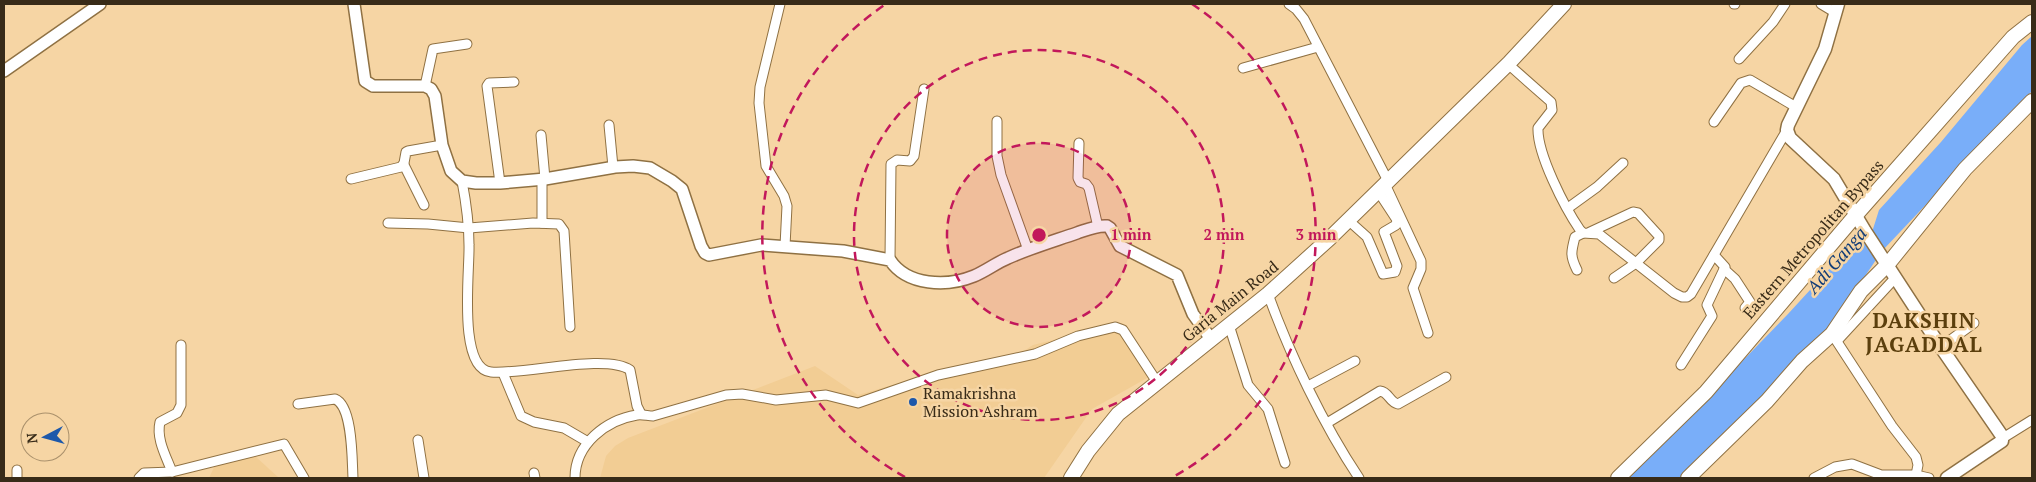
<svg xmlns="http://www.w3.org/2000/svg" width="2036" height="482" font-family="'PT Serif',serif">
<style>
.built{fill:#f2cd94}
.water{fill:#79aef9}
.lines{fill:none;stroke-linecap:round;stroke-linejoin:round}
.minor-casing{stroke:#8f7143;stroke-width:11}
.tertiary-casing{stroke:#8f7143;stroke-width:14}
.secondary-casing{stroke:#8f7143;stroke-width:15}
.primary-casing{stroke:#8f7143;stroke-width:16}
.minor{stroke:#fff;stroke-width:9}
.tertiary{stroke:#fff;stroke-width:11}
.secondary{stroke:#fff;stroke-width:12}
.primary{stroke:#fff;stroke-width:14}
.ring{fill:none;stroke:#c2185b;stroke-width:2.5;stroke-dasharray:9 6}
.poi-dot{fill:#1d58aa;stroke:#f6d5a4;stroke-width:2}
.labels{text-anchor:middle;dominant-baseline:central;stroke-width:5;stroke-linejoin:round;paint-order:stroke}
.street-label{font-size:16px;fill:#382b18;stroke:#f6d5a4}
.poi-label{font-size:16px;fill:#382b18;stroke:#f6d5a4;text-anchor:start}
.water-label{font-size:18px;font-style:italic;fill:#113c77;stroke:#f6d5a4}
.district-label{font-size:21px;font-weight:bold;letter-spacing:1px;fill:#5b3f0d;stroke:#f6d5a4}
.centre{fill:#c2185b;stroke:#f6d5a4;stroke-width:2.5}
.ring-label{font-size:15px;text-anchor:middle;font-weight:bold;fill:#c2185b;stroke:#f6d5a4;stroke-width:5;stroke-linejoin:round;paint-order:stroke}
</style>
<rect width="100%" height="100%" fill="#f6d5a4"/>
<g class="built">
<polygon points="1122,323 1156,373 1092,409 1044,478 600,478 606,456 615,446 628,438 815,366 858,395 947,369 1016,356 1033,345"/>
<polygon points="255,456 279,478 209,478 216,463"/>
</g>
<polygon class="water" points="2032,36 2032,91 1955,174 1882,251 1836,319 1757,404 1682,478 1629,478 1788,314 1854,242 1873,229 1879,210 1941,142 2022,45"/>
<g class="lines">
<defs>
<g id="minor">
<polyline points="780,4 760,87 759,103 766,166 784,196 787,206 785,246"/>
<polyline points="1289,4 1296,9 1304,19 1388,181"/>
<polyline points="1734,4 1735,4"/>
<polyline points="1821,4 1836,13"/>
<polyline points="1739,59 1773,22 1785,4"/>
<path d="M1508,64L1551,102L1552,110L1538,128C1537,154 1565,208 1580,230L1583,233L1599,234L1674,293L1682,297H1687L1691,294L1787,130"/>
<polyline points="1243,68 1318,47"/>
<polyline points="425,86 433,49 467,44"/>
<polyline points="997,121 997,156 1001,175 1028,250"/>
<polyline points="1714,122 1741,83 1750,80 1796,107"/>
<polyline points="609,125 613,167"/>
<polyline points="541,135 545,179"/>
<polyline points="1079,143 1078,178 1080,182 1086,184 1089,188 1098,227"/>
<polyline points="404,165 424,205"/>
<polyline points="351,179 401,167 404,163 406,152 408,151 442,145"/>
<polyline points="542,179 542,223"/>
<path d="M462,181C466,202 469,223 469,245C470,269 457,369 491,372C524,375 606,353 630,370L637,406L641,414"/>
<polyline points="500,183 487,86 489,83 514,82"/>
<polyline points="1385,184 1421,261 1421,269 1413,288 1428,333"/>
<polyline points="1568,208 1597,187 1623,163"/>
<polyline points="1348,220 1367,237 1383,274 1395,272 1397,266 1384,232 1396,225 1397,220 1378,191"/>
<polyline points="388,223 428,224 469,228 533,223 559,224 564,231 570,327"/>
<polyline points="1590,232 1633,212 1638,213 1659,236 1659,240 1636,263 1614,278"/>
<polyline points="890,260 891,164 897,160 910,161 914,156 924,89"/>
<polyline points="1724,269 1735,279 1750,302 1745,308"/>
<path d="M1577,270C1570,256 1571,252 1575,237L1583,233"/>
<path d="M1268,294C1290,355 1323,424 1359,478"/>
<polyline points="1229,325 1248,385 1268,409 1285,463"/>
<polyline points="1832,334 1892,426 1916,457 1918,465 1916,475"/>
<polyline points="1837,341 1896,277"/>
<polyline points="1941,347 1974,323"/>
<polyline points="1681,365 1712,316 1707,305 1725,267 1714,255"/>
<polyline points="503,373 521,416 534,422 564,428 588,442"/>
<polyline points="1308,386 1355,361"/>
<path d="M298,404L335,399C353,406 352,461 353,478"/>
<path d="M1327,423L1380,391C1389,392 1389,402 1398,404L1446,377"/>
<polyline points="2003,438 2032,420"/>
<polyline points="418,440 424,478"/>
<polyline points="17,470 17,478"/>
<path d="M172,472C166,456 156,439 160,422L177,413L181,405V345"/>
<polyline points="534,473 535,478"/>
<polyline points="139,478 144,473 172,472 284,444 304,478"/>
<path d="M575,478C575,444 606,420 637,415C642,414 648,416 653,416L726,395L742,394L776,400L826,395L858,403L938,375L1035,354L1078,336L1115,327L1123,330L1157,382"/>
<polyline points="1814,478 1835,467 1852,464 1881,475 1916,475 1929,478"/>
</g>
<g id="tertiary">
<path d="M354,4L365,81L373,86H425L431,89L435,96L442,145L451,171L462,181L476,183H500L545,179L615,167L633,166L650,168L672,181L682,189L701,246L705,253L709,255L761,245L843,251L890,260C907,286 947,287 974,276C986,271 996,263 1008,258C1030,248 1054,241 1077,233C1086,230 1097,225 1107,226L1110,228L1120,246L1177,275L1193,314L1211,339"/>
<polyline points="4,71 100,4"/>
</g>
<polyline id="secondary" points="1838,4 1825,49 1788,125 1787,130 1790,138 1834,179 1865,231 1936,340 2002,436 2002,441 1947,478"/>
<g id="primary">
<polyline points="1071,478 1088,451 1118,414 1268,294 1330,238 1509,63 1564,4"/>
<polyline points="1618,478 1706,392 1855,216 2013,37 2032,22"/>
<polyline points="1688,478 1767,401 1802,361 1832,334 1861,291 1888,264 1965,169 2032,101"/>
</g>
</defs>
<use href="#minor" class="minor-casing"/>
<use href="#tertiary" class="tertiary-casing"/>
<use href="#secondary" class="secondary-casing"/>
<use href="#primary" class="primary-casing"/>
<use href="#minor" class="minor"/>
<use href="#tertiary" class="tertiary"/>
<use href="#secondary" class="secondary"/>
<use href="#primary" class="primary"/>
</g>
<circle cx="1039" cy="235" r="92" fill="#c2185b" fill-opacity=".12"/>
<g class="ring">
<circle cx="1039" cy="235" r="92"/>
<circle cx="1039" cy="235" r="185"/>
<path d="M905 477A277 277 0 0 1 886 4M1192 4A277 277 0 0 1 1173 477"/>
</g>
<circle class="poi-dot" cx="913" cy="402" r="5"/>
<g class="labels">
<g class="street-label">
<text transform="translate(1813 239) rotate(-49)">Eastern Metropolitan Bypass</text>
<text transform="translate(1230 301) rotate(-39)">Garia Main Road</text>
</g>
<g class="poi-label">
<text x="923" y="393">Ramakrishna<tspan x="923" dy="18">Mission Ashram</tspan></text>
</g>
<g class="water-label">
<text transform="translate(1836 260) rotate(-49)">Adi Ganga</text>
</g>
<g class="district-label">
<text x="1924" y="320">DAKSHIN<tspan x="1924" dy="24">JAGADDAL</tspan></text>
</g>
</g>
<circle cx="1039" cy="235" r="8" class="centre"/>
<g class="ring-label">
<text x="1131" y="240">1 min</text>
<text x="1224" y="240">2 min</text>
<text x="1316" y="240">3 min</text>
</g>
<rect width="2036" height="482" fill="none" stroke="#382b18" stroke-width="10"/>
<g transform="translate(45 437) rotate(264)"><circle r="24" fill="#f6d5a4" stroke="#aa916c"/>
<path d="M0-4L9 19L0 12L-9 19Z" fill="#1d58aa"/>
<text y="-8" font-size="14" font-weight="bold" text-anchor="middle" fill="#382b18">N</text>
</g>
</svg>
